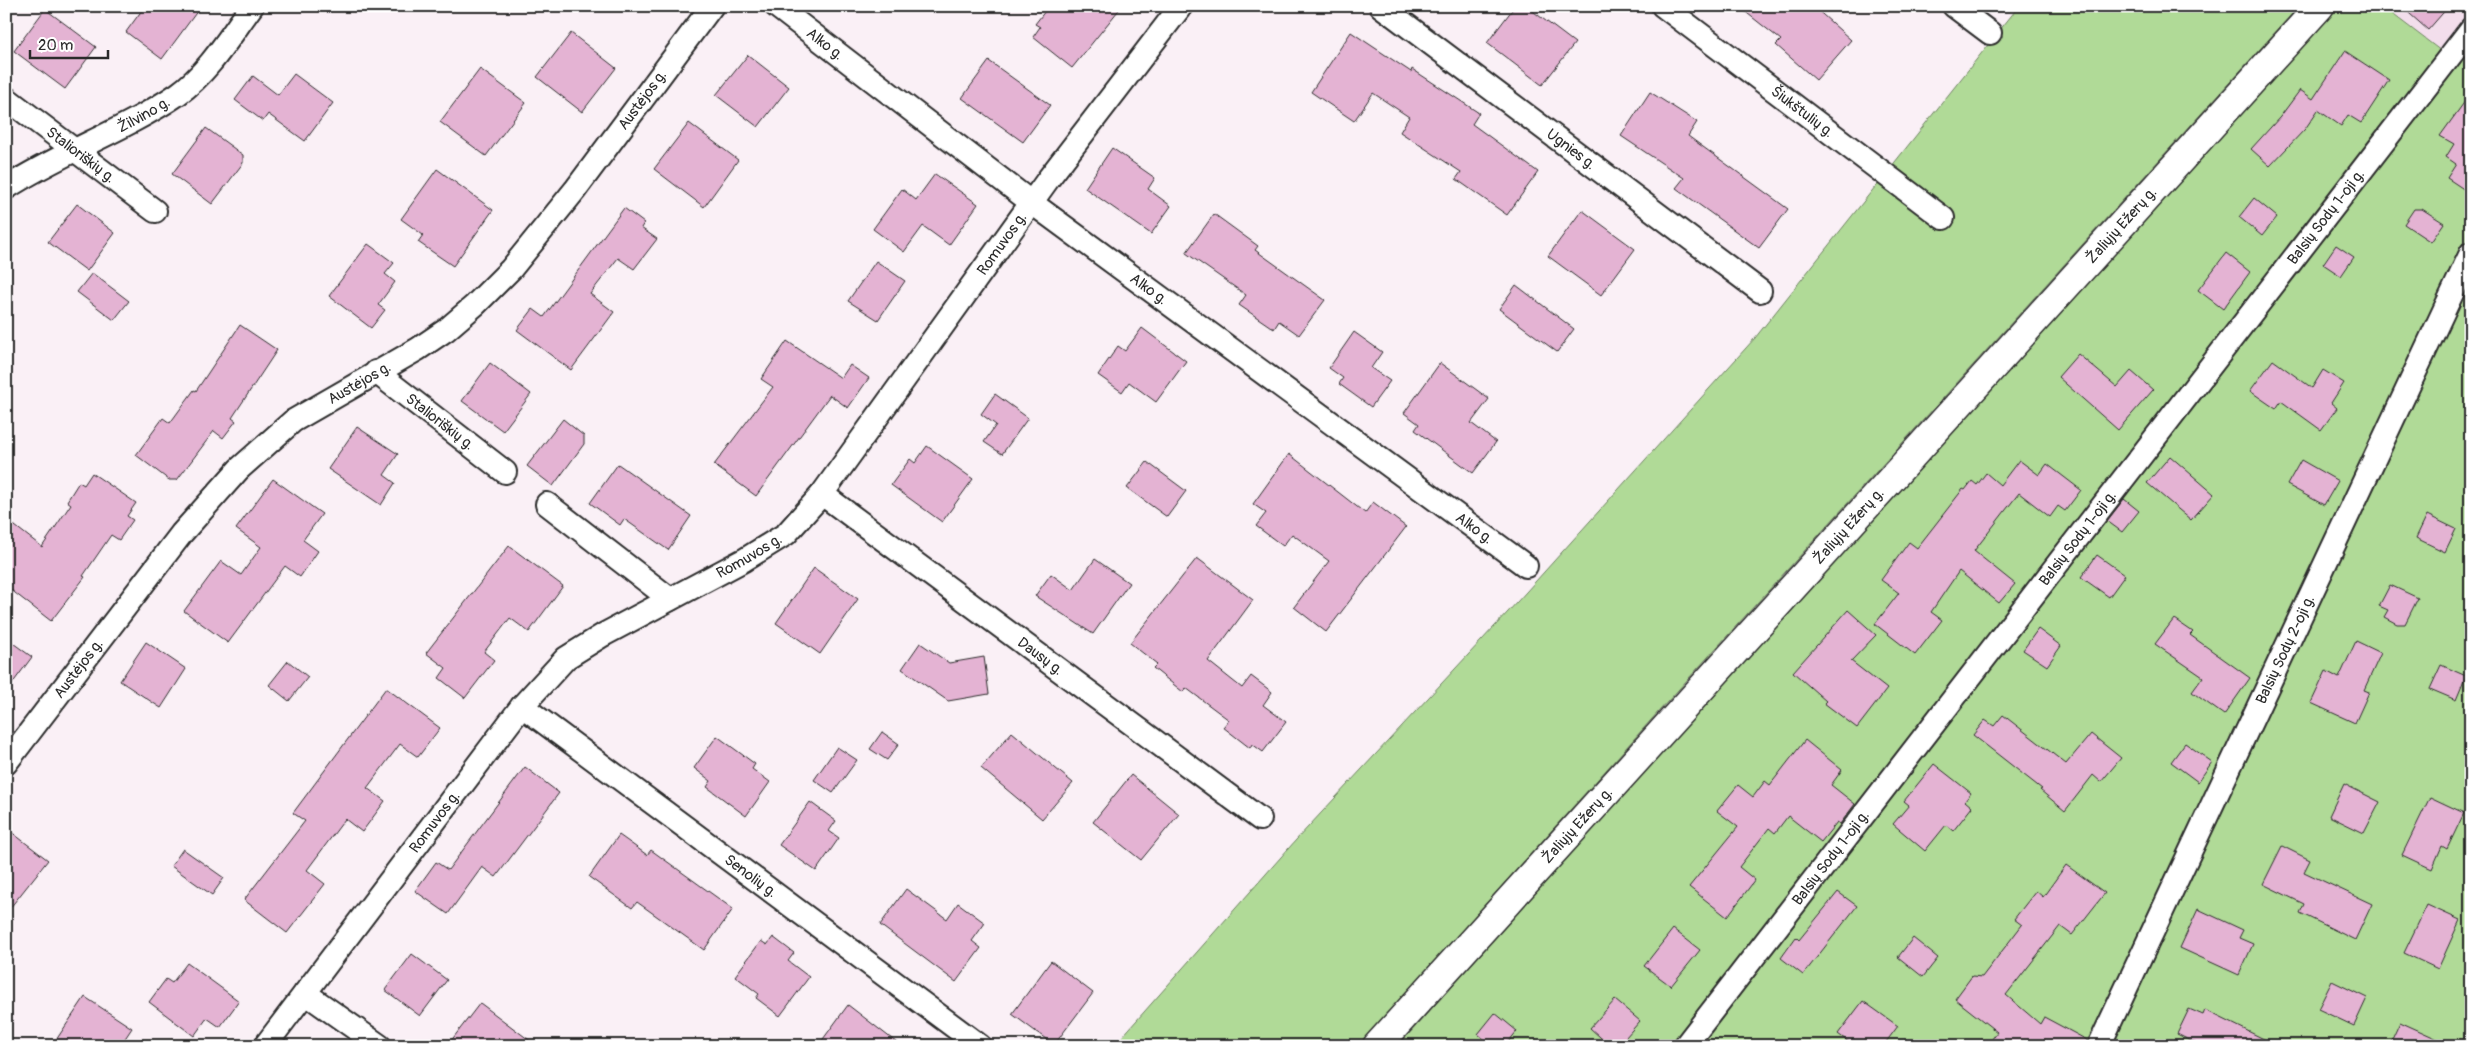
<svg xmlns="http://www.w3.org/2000/svg" width="2477" height="1052" font-family="Pangolin,sans-serif">
<style>
.built{fill:#f3deec}
.green{fill:#b0da97;stroke:#6e8261}
.building{fill:#e4b3d3;stroke:#2b2b2b}
.lines{fill:none;stroke-linecap:round;stroke-linejoin:round}
.minor-casing{stroke:#2b2b2b;stroke-width:26}
.secondary-casing{stroke:#2b2b2b;stroke-width:31}
.minor{stroke:#fff;stroke-width:22}
.secondary{stroke:#fff;stroke-width:28}
.labels{text-anchor:middle;dominant-baseline:central;stroke-width:4.5;stroke-linejoin:round;paint-order:stroke}
.street-label{font-size:15px;fill:#2b2b2b;stroke:#fff}
</style>
<rect width="100%" height="100%" fill="#faf0f6"/>
<filter id="ink" filterUnits="userSpaceOnUse"><feTurbulence type="fractalNoise" baseFrequency=".02" numOctaves="2"/><feDisplacementMap in="SourceGraphic" scale="10" xChannelSelector="R" yChannelSelector="G"/><feConvolveMatrix kernelMatrix="1 2 1 2 8 2 1 2 1" color-interpolation-filters="sRGB"/></filter>
<g filter="url(#ink)">
<polygon class="built" points="2382,6 2471,6 2471,16 2441,51"/>
<g class="green">
<polygon points="2019,6 2299,6 1669,700 1358,1046 1114,1046 1296,840 1508,612 1755,338"/>
<polygon points="2334,6 2382,6 2441,51 2471,16 2471,1046 1398,1046"/>
</g>
<g class="building">
<polygon points="145,6 201,6 162,59 126,32"/>
<polygon points="1049,6 1122,6 1072,68 1033,37 1040,27 1035,24"/>
<polygon points="1515,6 1526,6 1575,43 1542,85 1487,43"/>
<polygon points="1738,6 1813,6 1851,40 1816,80 1776,45 1781,40"/>
<polygon points="2401,6 2449,6 2428,30"/>
<polygon points="45,9 96,47 65,89 14,51"/>
<polygon points="1351,32 1411,72 1412,69 1479,113 1472,124 1538,172 1507,215 1456,179 1461,172 1400,132 1409,117 1373,93 1354,121 1311,92"/>
<polygon points="571,33 616,68 582,112 537,77"/>
<polygon points="2345,51 2389,80 2361,123 2348,115 2341,126 2318,110 2305,129 2270,166 2251,149 2280,117 2300,90 2313,99"/>
<polygon points="748,55 789,87 758,127 716,95"/>
<polygon points="989,61 1050,105 1023,142 962,98"/>
<polygon points="480,69 526,103 486,156 440,122"/>
<polygon points="294,74 333,103 305,141 268,114 263,121 235,100 253,76 278,95"/>
<polygon points="1650,92 1697,122 1688,136 1788,209 1759,248 1676,188 1684,178 1621,136"/>
<polygon points="2471,93 2471,194 2447,178 2456,164 2446,157 2454,144 2440,136"/>
<polygon points="689,123 738,160 704,207 654,169"/>
<polygon points="206,128 243,155 243,163 212,204 172,174"/>
<polygon points="1112,148 1155,178 1148,189 1171,206 1151,234 1085,188"/>
<polygon points="437,169 493,210 453,266 418,242 423,235 401,219"/>
<polygon points="935,174 978,204 949,245 923,226 904,252 873,229 902,189 916,200"/>
<polygon points="2254,198 2277,217 2262,236 2239,217"/>
<polygon points="77,204 115,233 87,271 48,242"/>
<polygon points="624,208 644,223 641,228 657,239 634,269 618,258 590,294 614,312 571,370 517,330 533,309 544,317"/>
<polygon points="2414,209 2422,209 2444,223 2431,242 2404,224"/>
<polygon points="1582,210 1635,249 1601,295 1548,256"/>
<polygon points="1214,214 1258,246 1255,250 1325,300 1299,335 1279,321 1274,329 1239,305 1246,295 1186,253"/>
<polygon points="368,244 394,263 385,274 395,282 378,305 385,310 371,328 329,296"/>
<polygon points="2336,245 2354,257 2341,276 2323,264"/>
<polygon points="2226,253 2250,272 2223,309 2198,290"/>
<polygon points="876,261 905,281 878,320 848,301"/>
<polygon points="92,273 129,301 114,320 77,292"/>
<polygon points="1516,285 1574,329 1557,352 1499,309"/>
<polygon points="240,325 277,350 232,418 236,421 223,438 214,431 177,480 169,480 136,455 163,418 170,423 194,390 196,391"/>
<polygon points="1142,328 1186,361 1156,402 1129,382 1122,392 1098,375 1118,346 1125,351"/>
<polygon points="1354,332 1382,352 1371,368 1390,381 1371,407 1339,384 1343,378 1329,368"/>
<polygon points="787,341 841,378 850,365 869,378 848,408 830,395 756,496 714,465 773,387 761,379"/>
<polygon points="2078,354 2117,387 2131,371 2153,390 2118,430 2058,377"/>
<polygon points="2273,360 2312,388 2323,370 2344,383 2331,403 2337,408 2321,430 2281,401 2276,409 2250,391"/>
<polygon points="490,363 531,394 503,431 462,401"/>
<polygon points="1440,363 1489,399 1471,423 1496,442 1473,473 1415,430 1419,424 1404,413"/>
<polygon points="995,394 1028,418 1002,454 984,442 996,425 981,414"/>
<polygon points="563,419 584,436 584,444 553,486 527,466"/>
<polygon points="357,427 398,454 384,475 395,483 381,505 328,469"/>
<polygon points="927,446 973,479 942,522 891,485 910,459 915,463"/>
<polygon points="1289,454 1365,513 1373,502 1406,527 1326,632 1294,607 1329,561 1292,534 1283,546 1256,526 1266,513 1253,504"/>
<polygon points="2170,456 2214,494 2191,520 2147,483"/>
<polygon points="2019,460 2039,475 2047,464 2081,490 2065,511 2058,506 2050,517 2019,493 1974,551 2015,584 1999,603 1959,571 1931,612 1942,620 1915,655 1875,624 1899,593 1881,580 1909,542 1917,548 1963,489 1965,490 1972,481 1977,485 1986,473 2000,485"/>
<polygon points="2301,460 2338,481 2324,505 2287,485"/>
<polygon points="1147,462 1186,491 1167,517 1127,488"/>
<polygon points="618,464 691,516 668,550 624,519 620,525 590,503"/>
<polygon points="92,473 136,503 127,516 133,520 119,540 111,535 83,576 85,577 51,621 6,586 6,519 42,547 71,504 67,501 79,482 84,485"/>
<polygon points="273,479 322,514 303,540 318,551 300,577 285,566 228,643 184,611 221,561 241,575 261,547 236,529"/>
<polygon points="2124,499 2139,511 2122,532 2107,521"/>
<polygon points="2427,515 2456,529 2445,552 2416,538"/>
<polygon points="509,546 563,586 529,632 510,618 484,652 494,660 465,698 439,678 446,668 426,653"/>
<polygon points="2097,555 2125,575 2109,597 2081,577"/>
<polygon points="1197,558 1253,600 1208,661 1242,688 1251,676 1272,692 1263,705 1286,722 1263,752 1252,744 1250,748 1223,727 1229,720 1186,688 1183,692 1153,668 1157,664 1130,643"/>
<polygon points="1095,559 1129,583 1093,634 1035,596 1051,574 1073,590"/>
<polygon points="814,568 858,599 820,654 776,623"/>
<polygon points="2390,585 2418,598 2405,624 2397,624 2384,617 2388,610 2379,606"/>
<polygon points="1848,610 1876,635 1851,661 1887,689 1857,728 1824,703 1826,701 1793,672"/>
<polygon points="2174,619 2193,632 2190,635 2250,678 2224,715 2192,692 2203,677 2155,644"/>
<polygon points="2038,629 2061,646 2047,666 2023,650"/>
<polygon points="6,638 32,657 6,692"/>
<polygon points="2356,641 2381,653 2364,690 2369,692 2355,723 2311,703 2326,671 2339,678"/>
<polygon points="146,642 186,669 161,708 120,681"/>
<polygon points="920,643 949,663 984,657 989,694 948,701 902,669"/>
<polygon points="288,661 308,677 289,701 269,685"/>
<polygon points="2441,665 2466,676 2456,700 2430,689"/>
<polygon points="386,688 440,728 418,757 400,744 367,788 385,801 362,832 345,819 307,870 325,884 287,933 244,900 305,821 293,813"/>
<polygon points="2003,715 2066,764 2091,734 2121,758 2101,782 2093,775 2065,811 2040,790 2042,789 1973,735 1985,720 1994,726"/>
<polygon points="882,732 899,744 887,760 870,749"/>
<polygon points="1012,732 1073,783 1042,819 981,768"/>
<polygon points="717,736 755,764 752,769 770,782 746,816 707,787 711,781 694,768"/>
<polygon points="1805,740 1842,770 1831,785 1855,804 1840,824 1837,822 1821,842 1788,816 1775,833 1769,828 1739,867 1755,880 1727,917 1689,887 1738,827 1717,811 1738,785 1753,797 1765,781 1770,785"/>
<polygon points="2185,743 2212,762 2198,782 2171,762"/>
<polygon points="837,747 857,760 833,793 814,780"/>
<polygon points="1934,764 1971,793 1965,801 1972,807 1953,831 1946,825 1925,851 1893,824 1909,805 1904,801"/>
<polygon points="525,767 559,793 496,877 482,867 448,914 415,891 436,862 448,870"/>
<polygon points="1131,775 1179,814 1141,860 1093,822"/>
<polygon points="2344,784 2380,802 2364,833 2329,816"/>
<polygon points="2430,797 2464,813 2447,849 2442,846 2432,869 2402,855"/>
<polygon points="810,802 836,821 829,831 839,838 816,871 779,845"/>
<polygon points="6,828 48,860 6,913"/>
<polygon points="619,835 647,855 651,850 733,909 704,950 637,902 632,908 589,877"/>
<polygon points="2282,846 2310,860 2304,872 2372,904 2355,940 2300,913 2304,904 2263,884"/>
<polygon points="183,849 224,878 212,895 171,866"/>
<polygon points="2066,865 2105,893 2072,935 2060,926 2006,995 2040,1024 2044,1017 2087,1040 2086,1046 1987,1046 1997,1032 1955,999 1972,976 1982,977 2022,925 2014,919 2036,891 2043,897"/>
<polygon points="906,889 947,919 958,903 985,923 972,941 981,948 956,982 880,925"/>
<polygon points="1838,892 1857,906 1803,975 1781,958 1796,937 1799,940"/>
<polygon points="2427,905 2460,920 2438,969 2404,953"/>
<polygon points="2198,909 2243,930 2239,938 2253,944 2239,975 2180,948"/>
<polygon points="1673,929 1700,950 1671,986 1644,966"/>
<polygon points="773,937 794,953 788,961 809,977 780,1016 756,998 759,994 735,976 761,941 767,945"/>
<polygon points="1913,938 1938,958 1923,977 1898,957"/>
<polygon points="412,954 447,980 420,1016 385,990"/>
<polygon points="1051,961 1093,993 1054,1045 1012,1014"/>
<polygon points="187,963 239,1001 220,1027 207,1018 194,1036 149,1002 166,979 172,983"/>
<polygon points="2332,981 2367,998 2354,1026 2318,1009"/>
<polygon points="85,997 132,1028 120,1046 52,1046"/>
<polygon points="1615,1000 1640,1021 1618,1046 1610,1046 1590,1028"/>
<polygon points="1863,1001 1898,1026 1883,1046 1854,1046 1838,1034"/>
<polygon points="480,1003 537,1046 447,1046"/>
<polygon points="848,1005 901,1046 818,1046"/>
<polygon points="2189,1009 2203,1015 2205,1010 2278,1046 2201,1046 2177,1034"/>
<polygon points="1495,1013 1517,1031 1505,1046 1492,1046 1478,1034"/>
<polygon points="2400,1022 2453,1046 2389,1046"/>
</g>
<g class="lines">
<defs>
<g id="minor">
<path id="s1" d="M776,6L1032,203L1526,566"/>
<path id="s2" d="M1381,6L1760,291"/>
<path id="s3" d="M1663,6L1943,218"/>
<polyline points="1954,6 1990,33"/>
<path id="s4" d="M6,98L155,211"/>
<path id="s5" d="M6,188C61,152 124,131 178,94C209,72 230,36 252,6"/>
<path id="s6" d="M376,372L505,472"/>
<path id="s7" d="M822,494L1260,819"/>
<polyline points="547,504 670,599"/>
<path id="s8" d="M522,706L980,1046"/>
<path id="s9" d="M6,763L182,533L239,469L293,421L418,349L446,330L475,305L511,269L575,190L712,6"/>
<polyline points="305,993 380,1046"/>
<path id="s10" d="M265,1046L522,706L566,658L603,635L744,560L786,534L822,494L1049,178L1181,6"/>
<path id="s11" d="M1685,1046L2471,29"/>
<path id="s12" d="M2099,1046L2471,253"/>
</g>
<g id="secondary">
<path id="s13" d="M1377,1046L2320,6"/>
</g>
</defs>
<use href="#minor" class="minor-casing"/>
<use href="#secondary" class="secondary-casing"/>
<use href="#minor" class="minor"/>
<use href="#secondary" class="secondary"/>
</g>
</g>
<g class="labels">
<g class="street-label">
<text stroke="none"><textPath href="#s1" startOffset="62">Alko g.</textPath></text>
<text stroke="none"><textPath href="#s9" startOffset="929">Austėjos g.</textPath></text>
<text stroke="none"><textPath href="#s3" startOffset="175">Šiukštulių g.</textPath></text>
<text stroke="none"><textPath href="#s5" startOffset="156">Žilvino g.</textPath></text>
<text stroke="none"><textPath href="#s2" startOffset="238">Ugnies g.</textPath></text>
<text stroke="none"><textPath href="#s4" startOffset="94">Stalioriškių g.</textPath></text>
<text stroke="none"><textPath href="#s11" startOffset="1048">Balsių Sodų 1-oji g.</textPath></text>
<text stroke="none"><textPath href="#s13" startOffset="1108">Žaliųjų Ežerų g.</textPath></text>
<text stroke="none"><textPath href="#s10" startOffset="1106">Romuvos g.</textPath></text>
<text stroke="none"><textPath href="#s1" startOffset="468">Alko g.</textPath></text>
<text stroke="none"><textPath href="#s9" startOffset="524">Austėjos g.</textPath></text>
<text stroke="none"><textPath href="#s6" startOffset="81">Stalioriškių g.</textPath></text>
<text stroke="none"><textPath href="#s13" startOffset="702">Žaliųjų Ežerų g.</textPath></text>
<text stroke="none"><textPath href="#s1" startOffset="872">Alko g.</textPath></text>
<text stroke="none"><textPath href="#s11" startOffset="642">Balsių Sodų 1-oji g.</textPath></text>
<text stroke="none"><textPath href="#s10" startOffset="701">Romuvos g.</textPath></text>
<text stroke="none"><textPath href="#s12" startOffset="438">Balsių Sodų 2-oji g.</textPath></text>
<text stroke="none"><textPath href="#s7" startOffset="272">Dausų g.</textPath></text>
<text stroke="none"><textPath href="#s9" startOffset="119">Austėjos g.</textPath></text>
<text stroke="none"><textPath href="#s10" startOffset="281">Romuvos g.</textPath></text>
<text stroke="none"><textPath href="#s13" startOffset="298">Žaliųjų Ežerų g.</textPath></text>
<text stroke="none"><textPath href="#s11" startOffset="238">Balsių Sodų 1-oji g.</textPath></text>
<text stroke="none"><textPath href="#s8" startOffset="285">Senolių g.</textPath></text>
</g>
</g>
<rect width="2477" height="1052" fill="none" stroke="#fff" stroke-width="25"/>
<rect x="12" y="12" width="2452" height="1027" fill="none" stroke="#2b2b2b" stroke-width="2" filter="url(#ink)"/>
<path d="M30 50v8h78v-8" fill="none" stroke="#2b2b2b" stroke-width="2.5"/>
<text x="38" y="50" font-size="15" fill="#2b2b2b" stroke="#ffffff" stroke-width="4" paint-order="stroke">20 m</text>
</svg>
